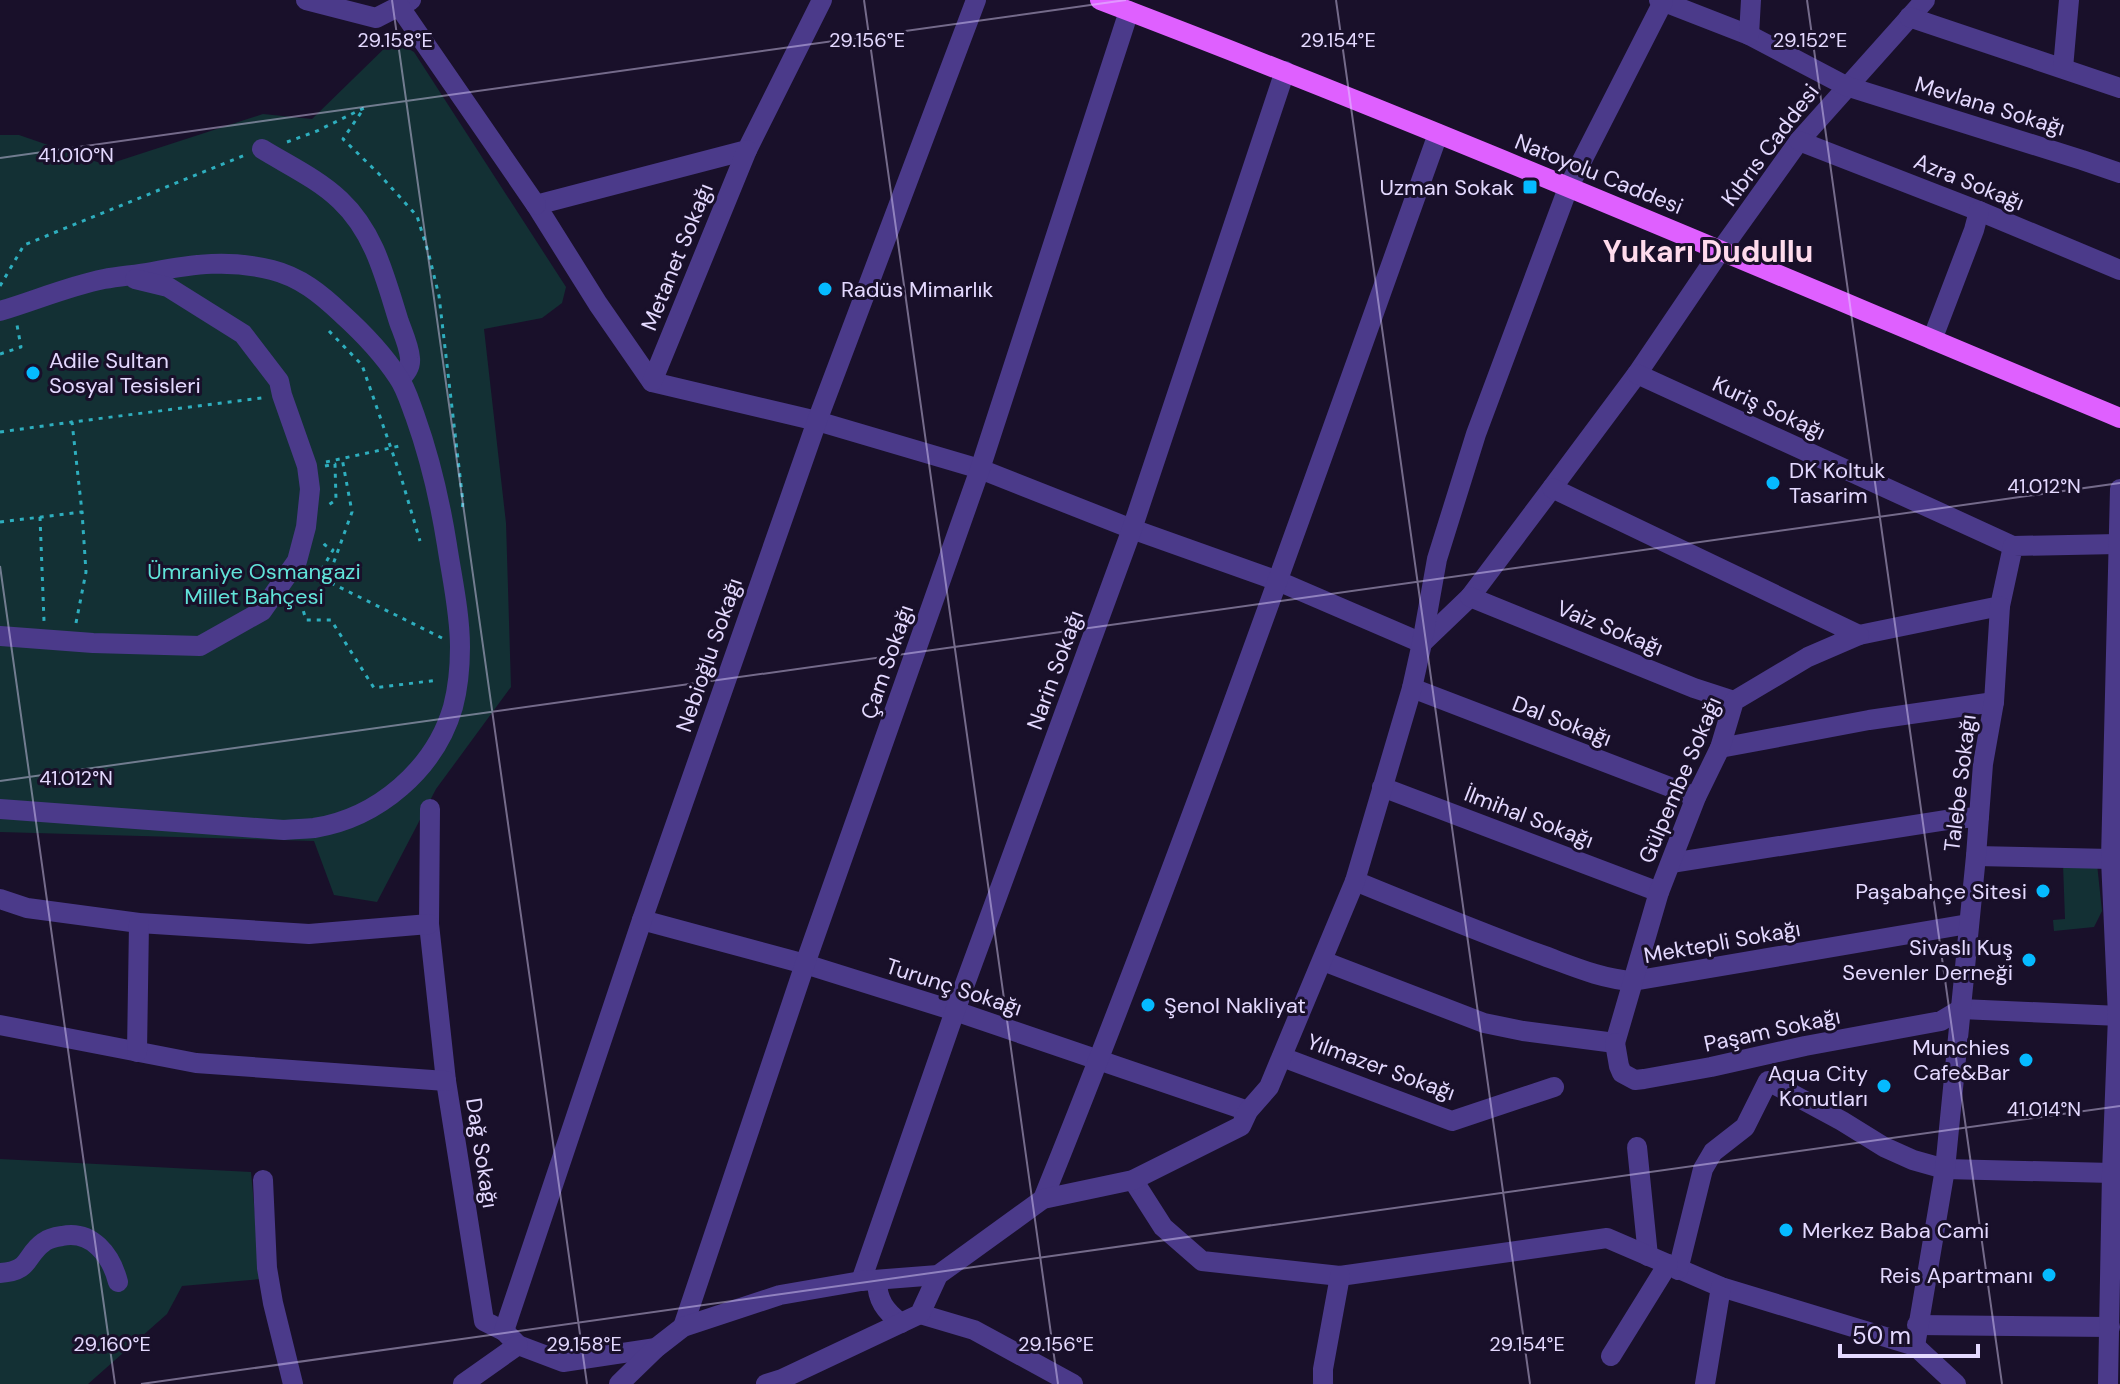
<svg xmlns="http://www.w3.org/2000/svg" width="2120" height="1384" font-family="'DM Sans',sans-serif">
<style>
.green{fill:#133034}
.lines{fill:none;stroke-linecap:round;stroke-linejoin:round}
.path{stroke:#2eaebe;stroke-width:3;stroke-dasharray:4 6;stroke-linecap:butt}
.minor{stroke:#4b3a8a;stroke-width:20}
.major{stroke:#df60ff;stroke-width:20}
.ticks{fill:none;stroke:#e4d9ff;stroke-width:2;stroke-opacity:0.45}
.poi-dot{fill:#05baff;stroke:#19102a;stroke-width:3}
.labels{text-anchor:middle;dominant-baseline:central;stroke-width:6;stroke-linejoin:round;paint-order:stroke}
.street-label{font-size:22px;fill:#e4d9ff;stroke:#19102a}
.poi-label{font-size:22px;fill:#e4d9ff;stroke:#19102a;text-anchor:end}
.park-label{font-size:22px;fill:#61e3d9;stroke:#19102a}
.district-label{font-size:30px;font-weight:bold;fill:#ffdbec;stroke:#19102a}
.ticks-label{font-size:20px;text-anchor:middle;fill:#e4d9ff;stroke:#19102a;stroke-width:6;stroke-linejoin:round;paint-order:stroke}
</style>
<rect width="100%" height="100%" fill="#19102a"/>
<g class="green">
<polygon points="393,40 414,52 566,287 562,303 542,318 484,329 506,523 511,687 436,789 377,902 334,895 314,841 0,832 0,135 19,135 106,165 263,114 312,119"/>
<polygon points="2063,864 2097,864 2102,911 2094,927 2054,931 2053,920 2065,919"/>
<polygon points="0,1159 251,1172 261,1279 182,1286 167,1314 88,1384 0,1384"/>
</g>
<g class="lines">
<g class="path">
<polyline points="287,142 317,131 364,108 343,139 379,174 417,216 429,255 439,296 463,502 462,510"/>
<polyline points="0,286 24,245 245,155"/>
<polyline points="329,331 362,365 401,477 420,541"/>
<polyline points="0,354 21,347 17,325"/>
<polyline points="0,432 72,422"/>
<polyline points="326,462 404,445"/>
<polyline points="325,466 335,464 336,500 327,506"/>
<polyline points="40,517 44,621"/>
<polyline points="0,522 82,512 72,422 262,398"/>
<polyline points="313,568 321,571 333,550 325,545 322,541"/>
<polyline points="313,574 442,638"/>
<polyline points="327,581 352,512 342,458"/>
<polyline points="296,593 299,596 306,620 331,620 374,688 438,680"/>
<polyline points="76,623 86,572 82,512"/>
</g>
<g class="minor">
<polyline points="306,0 376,18 411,0"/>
<polyline points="822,0 747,150 536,205 598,304 652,382 817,421 980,469 1132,529 1278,581 1422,643 1470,597 1552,488 1637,374 1721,250 1799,141 1925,0"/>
<polyline points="1659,0 1749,35 1846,86 2082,160 2120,173"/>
<polyline points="399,6 536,205"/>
<polyline points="1909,17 2120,88"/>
<polyline points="1749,35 1751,0"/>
<polyline points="2063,68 2069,0"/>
<polyline points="1799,141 1979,211 2120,270"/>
<path d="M262,149C288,165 318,179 340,200C375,233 385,278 399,322C403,333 409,346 410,358C411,367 406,373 400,379"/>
<path d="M0,311C34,301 69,286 104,279C120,276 136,275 152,272C194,264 229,259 272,270C300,277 321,294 342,314C363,333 383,354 398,377C406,388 410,403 415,416C430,458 440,501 447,545C452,578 460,613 460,647C460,666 458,688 453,707C435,769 378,818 314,828C304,829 294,829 284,830L0,809"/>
<polyline points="1932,340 1974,230 1979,211"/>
<polyline points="1637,374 2013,546"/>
<polyline points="652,382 747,150"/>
<polyline points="1470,597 1694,688 1734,701"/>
<polyline points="1859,635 2000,606 2013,546 2118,544"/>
<polyline points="0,636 93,643 200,646 262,611 297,561 306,527 310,489 307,466 282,395 279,381 243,334 168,287 135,279"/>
<polyline points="1412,688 1696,797"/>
<polyline points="1720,748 1869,720 1994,702"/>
<polyline points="1382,787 1659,892"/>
<polyline points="430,809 429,924 446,1081 484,1321 504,1331 518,1345 563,1362 656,1348"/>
<polyline points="1976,856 2111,859"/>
<polyline points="1671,863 1953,819 1979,817"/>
<path d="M1355,881C1416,906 1477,931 1539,954C1570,965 1600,979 1633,981L1968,924"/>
<polyline points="0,899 27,908 139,923 309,934 429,924"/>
<polyline points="642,920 805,964 955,1011 1248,1111"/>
<polyline points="1323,961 1484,1023 1523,1031 1615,1043 1659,892 1696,797 1720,748 1734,701 1808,657 1859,635 1552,488"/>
<polyline points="0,1025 196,1063 446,1081"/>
<polyline points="1615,1043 1619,1066 1622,1073 1635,1080 1644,1079 1711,1067 1805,1046 1941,1021 1961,1009 2120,1016"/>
<polyline points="137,1052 139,923"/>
<polyline points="1282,1057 1452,1121 1554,1087"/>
<polyline points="1637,1147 1648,1256"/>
<polyline points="263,1180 267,1268 273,1303 293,1384"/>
<polyline points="1133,1180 1163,1227 1202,1261 1340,1276 1607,1238 1721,1287 1915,1346 1956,1384"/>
<path d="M1043,1199C1185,848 1310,490 1438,134"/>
<polyline points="1678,1270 1703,1169 1713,1152 1745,1127 1768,1081 1842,1121 1884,1147 1913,1160 1945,1169 2112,1173"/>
<path d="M0,1273C32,1271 24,1256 44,1242C49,1238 55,1237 62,1236C92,1230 111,1255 118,1282"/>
<path d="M877,1280C877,1300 885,1311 901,1323"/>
<polyline points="861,1281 955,1011 1132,529 1285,71"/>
<polyline points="920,1314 974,1330 1073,1384"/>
<polyline points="1917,1325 2110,1327"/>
<polyline points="683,1327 805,964 980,469 1129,11"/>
<polyline points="504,1331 642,920 817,421 976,0"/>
<polyline points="1915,1346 1945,1169 1976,856 1983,764 1994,702 2000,606"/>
<polyline points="1611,1356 1668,1264"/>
<polyline points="463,1384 518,1345"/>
<polyline points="619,1384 656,1348 683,1327 780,1295 861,1281 938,1275 1043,1199 1133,1180 1241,1126 1248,1111 1269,1087 1355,881 1412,688 1422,643 1437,559 1476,434 1568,188 1663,2"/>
<polyline points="766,1384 782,1379 920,1314 938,1275"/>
<polyline points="1323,1384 1323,1369 1340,1276"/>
<polyline points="1705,1384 1721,1287"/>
<polyline points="2108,1384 2112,1173 2118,1016 2111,859 2120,489"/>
</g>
<path class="major" d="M1100,0C1444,131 1781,277 2120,418"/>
</g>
<path class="ticks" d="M392,0L587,1384M864,0L1058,1384M1336,0L1530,1384M1807,0L2002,1384M0,158L1126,0M0,566L115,1384M0,781L2120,483M141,1384L2120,1106"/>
<g class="poi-dot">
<rect x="1522" y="179" width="16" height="16" rx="4"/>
<circle cx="825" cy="289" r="8"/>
<circle cx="33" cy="373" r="8"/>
<circle cx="1773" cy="483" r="8"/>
<circle cx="2043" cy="891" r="8"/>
<circle cx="2029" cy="960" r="8"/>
<circle cx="1148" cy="1005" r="8"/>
<circle cx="2026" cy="1060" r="8"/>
<circle cx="1884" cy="1086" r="8"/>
<circle cx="1786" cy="1230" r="8"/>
<circle cx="2049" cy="1275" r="8"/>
</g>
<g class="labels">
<g class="street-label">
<text transform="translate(1990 106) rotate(17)">Mevlana Sokağı</text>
<text transform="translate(1770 145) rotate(-53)">Kıbrıs Caddesi</text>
<text transform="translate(1599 174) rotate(22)">Natoyolu Caddesi</text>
<text transform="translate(1969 182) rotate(22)">Azra Sokağı</text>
<text transform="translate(677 257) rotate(-68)">Metanet Sokağı</text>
<text transform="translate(1769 408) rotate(25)">Kuriş Sokağı</text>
<text transform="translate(1610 628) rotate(22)">Vaiz Sokağı</text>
<text transform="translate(709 655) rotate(-71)">Nebioğlu Sokağı</text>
<text transform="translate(887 662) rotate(-71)">Çam Sokağı</text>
<text transform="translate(1055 670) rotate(-70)">Narin Sokağı</text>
<text transform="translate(1562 721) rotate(21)">Dal Sokağı</text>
<text transform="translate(1680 780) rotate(-67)">Gülpembe Sokağı</text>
<text transform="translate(1960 783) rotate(-83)">Talebe Sokağı</text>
<text transform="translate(1529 817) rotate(21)">İlmihal Sokağı</text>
<text transform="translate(1722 942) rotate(-10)">Mektepli Sokağı</text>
<text transform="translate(954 987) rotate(18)">Turunç Sokağı</text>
<text transform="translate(1772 1030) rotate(-12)">Paşam Sokağı</text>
<text transform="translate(1381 1067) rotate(20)">Yılmazer Sokağı</text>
<text transform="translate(482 1153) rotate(81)">Dağ Sokağı</text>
</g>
<g class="poi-label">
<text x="1514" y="187">Uzman Sokak</text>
<text x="841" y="289" text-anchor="start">Radüs Mimarlık</text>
<text x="49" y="360" text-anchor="start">Adile Sultan<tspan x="49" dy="25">Sosyal Tesisleri</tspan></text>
<text x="1789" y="470" text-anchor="start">DK Koltuk<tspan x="1789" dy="25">Tasarim</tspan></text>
<text x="2027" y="891">Paşabahçe Sitesi</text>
<text x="2013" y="947">Sivaslı Kuş<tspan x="2013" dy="25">Sevenler Derneği</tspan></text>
<text x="1164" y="1005" text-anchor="start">Şenol Nakliyat</text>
<text x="2010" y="1047">Munchies<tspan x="2010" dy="25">Cafe&amp;Bar</tspan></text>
<text x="1868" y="1073">Aqua City<tspan x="1868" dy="25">Konutları</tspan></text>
<text x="1802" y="1230" text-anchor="start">Merkez Baba Cami</text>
<text x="2033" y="1275">Reis Apartmanı</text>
</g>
<g class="park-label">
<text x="254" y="571">Ümraniye Osmangazi<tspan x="254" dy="25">Millet Bahçesi</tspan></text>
</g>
<g class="district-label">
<text x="1708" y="251">Yukarı Dudullu</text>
</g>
</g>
<g class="ticks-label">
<text x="395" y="47">29.158°E</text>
<text x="867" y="47">29.156°E</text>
<text x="1338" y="47">29.154°E</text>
<text x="1810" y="47">29.152°E</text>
<text x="76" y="162">41.010°N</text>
<text x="2044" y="493">41.012°N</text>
<text x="76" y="785">41.012°N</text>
<text x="2044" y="1116">41.014°N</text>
<text x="112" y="1351">29.160°E</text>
<text x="584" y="1351">29.158°E</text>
<text x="1056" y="1351">29.156°E</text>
<text x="1527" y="1351">29.154°E</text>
</g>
<path d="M1840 1344v12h138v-12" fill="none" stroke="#e4d9ff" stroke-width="4"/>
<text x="1852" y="1344" font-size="24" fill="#e4d9ff" stroke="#19102a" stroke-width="6" paint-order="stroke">50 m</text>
</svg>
